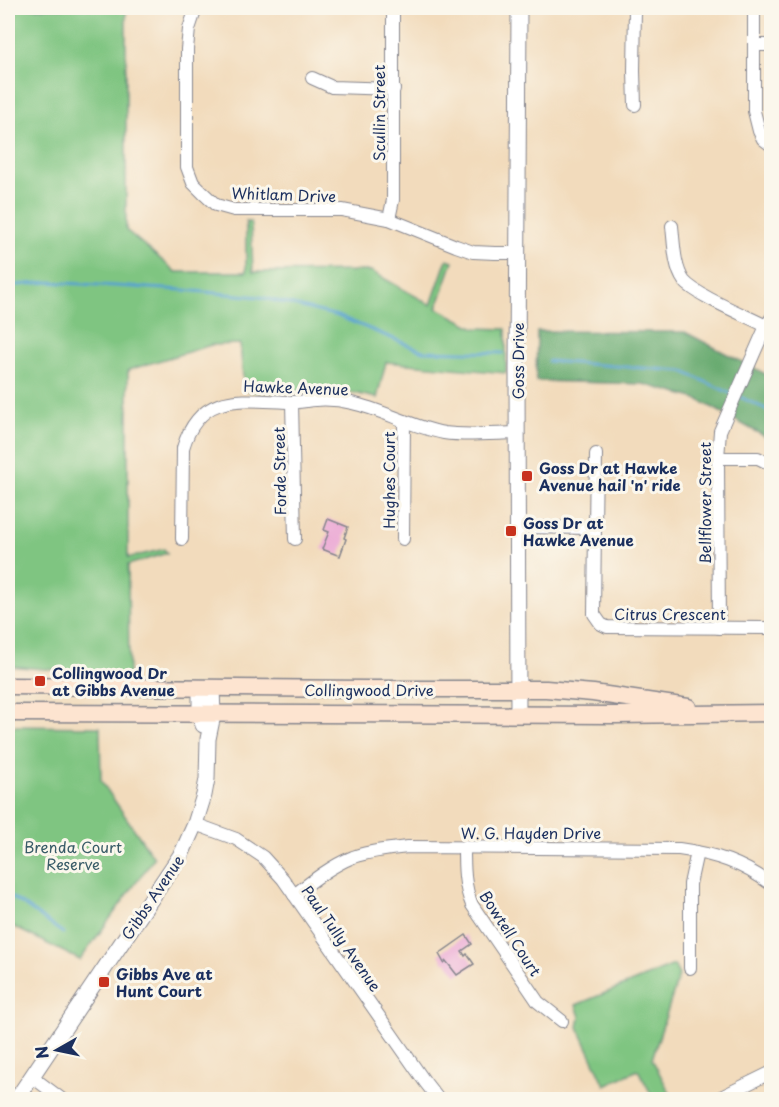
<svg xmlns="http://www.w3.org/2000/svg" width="779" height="1107" font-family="'Playpen Sans',sans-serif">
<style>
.green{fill:#7fc581;stroke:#4d7a70;stroke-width:1.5}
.forest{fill:#67aa6f;stroke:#416c66;stroke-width:1.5}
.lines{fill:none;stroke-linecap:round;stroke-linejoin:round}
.stream{stroke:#57a2cf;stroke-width:3}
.building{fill:#ecadd6}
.minor-casing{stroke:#86858d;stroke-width:14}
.tertiary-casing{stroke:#86858d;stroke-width:17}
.secondary-casing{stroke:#86858d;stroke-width:19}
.minor{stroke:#fff;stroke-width:12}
.tertiary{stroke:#fff;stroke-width:15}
.secondary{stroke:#fde4d0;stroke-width:16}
.poi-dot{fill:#c8321e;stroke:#fbf7ec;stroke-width:2}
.labels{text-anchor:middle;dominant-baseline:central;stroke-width:6;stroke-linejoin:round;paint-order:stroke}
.street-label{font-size:15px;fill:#1b2f5e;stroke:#fbf7ec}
.poi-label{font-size:15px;font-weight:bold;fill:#1b2f5e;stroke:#fbf7ec;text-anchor:start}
.park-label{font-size:15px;fill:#395c68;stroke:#fbf7ec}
</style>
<rect width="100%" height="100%" fill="#fbf7ec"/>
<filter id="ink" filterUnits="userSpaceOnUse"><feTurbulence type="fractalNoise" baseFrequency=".0167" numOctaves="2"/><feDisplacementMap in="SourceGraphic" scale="12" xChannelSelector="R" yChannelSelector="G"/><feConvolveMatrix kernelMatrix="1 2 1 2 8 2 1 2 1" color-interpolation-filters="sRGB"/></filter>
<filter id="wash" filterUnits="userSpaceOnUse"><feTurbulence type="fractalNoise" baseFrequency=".008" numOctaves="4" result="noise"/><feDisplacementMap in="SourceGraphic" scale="24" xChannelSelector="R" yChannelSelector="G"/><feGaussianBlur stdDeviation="1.35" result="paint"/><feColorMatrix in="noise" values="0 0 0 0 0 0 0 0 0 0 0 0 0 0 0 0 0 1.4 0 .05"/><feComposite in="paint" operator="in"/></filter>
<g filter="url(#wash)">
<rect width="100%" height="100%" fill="#f2dbbc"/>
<g class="green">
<polygon points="8,8 126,8 126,230 176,272 246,272 246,222 251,222 253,272 371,271 431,305 447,259 453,261 437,308 475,328 506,329 506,373 386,362 377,398 354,393 250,392 244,388 240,344 211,345 128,370 128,558 164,549 167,553 128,565 129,676 8,666"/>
<polygon points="8,726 100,727 101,781 154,858 80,960 8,924"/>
<polygon points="674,965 679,975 652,1059 673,1099 654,1099 638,1070 605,1085 578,1027 580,1017 576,1005"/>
</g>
<polygon class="forest" points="537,331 685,332 771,377 771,440 697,399 643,384 536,381"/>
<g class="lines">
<g class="stream">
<polyline points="8,286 48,282 183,290 260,297 338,316 423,351 503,353"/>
<polyline points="548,361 682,371 732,394"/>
<polyline points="738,396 772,412"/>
<polyline points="8,895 24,905 63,933"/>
</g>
</g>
<g id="blocks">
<g class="building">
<polygon points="328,519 348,527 344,538 346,539 340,556 322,549 329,532 324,530"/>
<polygon points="466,935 472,944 462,951 465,956 467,954 474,964 457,975 450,966 446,961 444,963 439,954"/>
</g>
</g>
</g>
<g filter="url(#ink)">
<use href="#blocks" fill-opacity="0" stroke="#86858d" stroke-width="1.5"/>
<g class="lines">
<defs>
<g id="minor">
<polyline points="196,8 189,29 187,49 187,167 193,183 203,193 216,205 234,210 342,210 389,219 456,246 473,252 495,253 518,253"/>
<polyline points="635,8 634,71 635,105"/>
<polyline points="754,8 754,111 759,131 763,139 772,146"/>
<polyline points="754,45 772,45"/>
<polyline points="312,78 332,87 394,89"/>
<polyline points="389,219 393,200 393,8"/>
<path d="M672,226C674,243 674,267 684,281C697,296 747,316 766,326"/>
<polyline points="292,402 295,539"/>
<polyline points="718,458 758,458 772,465"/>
<polyline points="517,527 595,528 594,614 601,624 607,627 772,628"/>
<polyline points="595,528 596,454"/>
<path d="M182,539L183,448C201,387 248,402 297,402C303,402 309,400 315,400C327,399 340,400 352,403C383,410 412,427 444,433C464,436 495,434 517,433"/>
<polyline points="403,539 404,421"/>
<polyline points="719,628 718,458 720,431 766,326 772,317"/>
<polyline points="195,824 236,839 263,857 283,879 425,1082 439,1100"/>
<path d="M464,847C464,867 464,886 472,905L538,1002L562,1021"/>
<path d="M294,895C312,881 331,866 353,857C370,851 389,849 408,847L679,849C715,854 743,863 772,885"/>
<polyline points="690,968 690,884 697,852"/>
<polyline points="31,1076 63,1100"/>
<polyline points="715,1100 772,1072"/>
</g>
<g id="tertiary">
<polyline points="200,688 200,715 203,725"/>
<polyline points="518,714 517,370 519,8"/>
<polyline points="16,1100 182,853 195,824 204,795 207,779 208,739 213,715 212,688"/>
</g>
<g id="secondary">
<polyline points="8,686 364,689 546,689 593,693 688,707"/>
<polyline points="8,713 615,715 772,713"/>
</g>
</defs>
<use href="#minor" class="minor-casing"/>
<use href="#tertiary" class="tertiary-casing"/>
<use href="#secondary" class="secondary-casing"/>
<use href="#minor" class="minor"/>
<use href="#tertiary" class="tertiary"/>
<use href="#secondary" class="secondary"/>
</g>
</g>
<g class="poi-dot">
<rect x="521" y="470" width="12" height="12" rx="3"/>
<rect x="505" y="525" width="12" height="12" rx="3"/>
<rect x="34" y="675" width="12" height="12" rx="3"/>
<rect x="98" y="976" width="12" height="12" rx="3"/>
</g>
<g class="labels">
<g class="street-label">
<text transform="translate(378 113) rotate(-90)">Scullin Street</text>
<text transform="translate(284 194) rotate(2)">Whitlam Drive</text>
<text transform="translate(517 361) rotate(-90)">Goss Drive</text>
<text transform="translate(296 387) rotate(2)">Hawke Avenue</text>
<text transform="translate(279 471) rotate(-91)">Forde Street</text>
<text transform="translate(388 480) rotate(-90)">Hughes Court</text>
<text transform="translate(704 503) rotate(-90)">Bellflower Street</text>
<text x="670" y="613">Citrus Crescent</text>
<text x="369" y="689">Collingwood Drive</text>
<text x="531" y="832">W. G. Hayden Drive</text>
<text transform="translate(152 897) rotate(-56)">Gibbs Avenue</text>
<text transform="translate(511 933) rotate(57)">Bowtell Court</text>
<text transform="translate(342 938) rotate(55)">Paul Tully Avenue</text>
</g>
<g class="poi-label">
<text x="539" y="467">Goss Dr at Hawke<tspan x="539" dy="17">Avenue hail 'n' ride</tspan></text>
<text x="523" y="522">Goss Dr at<tspan x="523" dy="17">Hawke Avenue</tspan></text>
<text x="52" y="672">Collingwood Dr<tspan x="52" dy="17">at Gibbs Avenue</tspan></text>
<text x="116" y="973">Gibbs Ave at<tspan x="116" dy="17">Hunt Court</tspan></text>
</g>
<g class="park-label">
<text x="73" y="846">Brenda Court<tspan x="73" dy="17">Reserve</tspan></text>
</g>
</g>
<rect width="779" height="1107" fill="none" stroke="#fbf7ec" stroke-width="30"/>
<g transform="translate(57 1050) rotate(261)" stroke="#fbf7ec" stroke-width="4.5" paint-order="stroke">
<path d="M0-4.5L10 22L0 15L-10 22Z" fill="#1b2f5e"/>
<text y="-9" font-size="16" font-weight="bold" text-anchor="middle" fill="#1b2f5e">N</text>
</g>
</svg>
